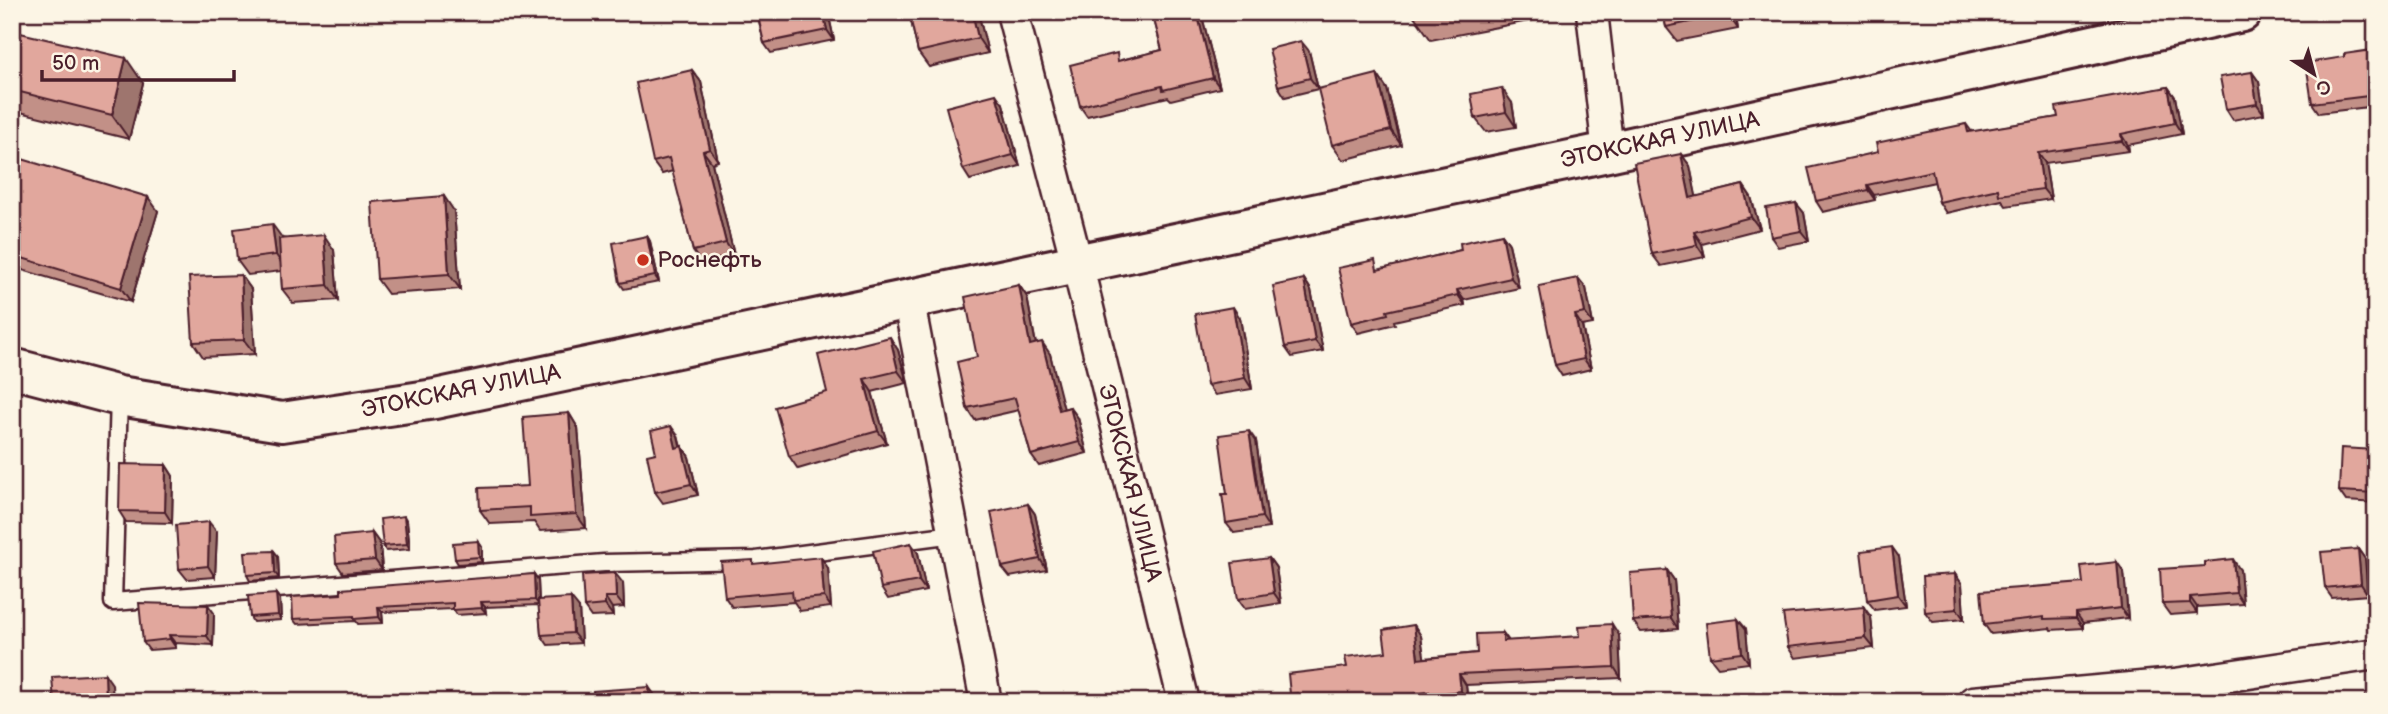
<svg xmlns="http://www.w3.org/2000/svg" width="2388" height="714" font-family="'Balsamiq Sans',sans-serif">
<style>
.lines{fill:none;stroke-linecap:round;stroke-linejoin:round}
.service-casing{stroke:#4a1f2b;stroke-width:21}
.minor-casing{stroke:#4a1f2b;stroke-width:35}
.secondary-casing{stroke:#4a1f2b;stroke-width:44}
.service{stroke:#fcf5e5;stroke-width:16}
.minor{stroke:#fcf5e5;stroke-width:30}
.secondary{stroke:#fcf5e5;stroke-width:38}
.wall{fill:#c29087;stroke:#4a1f2b;stroke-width:2}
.shaded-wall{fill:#9e756e;stroke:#4a1f2b;stroke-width:2}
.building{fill:#e1a79d;stroke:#4a1f2b;stroke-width:2}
.poi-dot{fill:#c8321e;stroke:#fcf5e5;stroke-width:2.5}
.labels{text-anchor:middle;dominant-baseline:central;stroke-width:5;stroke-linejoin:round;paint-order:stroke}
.street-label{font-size:23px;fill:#4a1f2b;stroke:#fcf5e5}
.poi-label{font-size:23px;fill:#4a1f2b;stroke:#fcf5e5;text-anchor:start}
</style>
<rect width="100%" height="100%" fill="#fcf5e5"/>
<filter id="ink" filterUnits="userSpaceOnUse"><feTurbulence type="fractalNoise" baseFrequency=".0143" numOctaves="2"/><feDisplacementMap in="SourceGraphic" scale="14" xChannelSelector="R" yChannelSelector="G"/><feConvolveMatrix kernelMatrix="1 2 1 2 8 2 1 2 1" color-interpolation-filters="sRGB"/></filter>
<g filter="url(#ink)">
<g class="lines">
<defs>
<polyline id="service" points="119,396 113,602 604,563 756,560 954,534"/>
<g id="minor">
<polyline points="1012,12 1077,263 1184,702"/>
<polyline points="1592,12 1608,152"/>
<polyline points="908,298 986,702"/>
<polyline points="1973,702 2175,684 2376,654"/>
</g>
<polyline id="secondary" points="12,368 119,396 282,422 435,399 1608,152 2242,12"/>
</defs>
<use href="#service" class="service-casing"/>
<use href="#minor" class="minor-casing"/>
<use href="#secondary" class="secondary-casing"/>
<use href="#service" class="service"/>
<use href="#minor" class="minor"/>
<use href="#secondary" class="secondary"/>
</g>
<g class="wall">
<polygon points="757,12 828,12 834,40 771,53 764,43"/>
<polygon points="909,12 978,12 988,53 929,67 918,52"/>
<polygon points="1152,12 1208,12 1209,14 1202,16 1220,88 1171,100 1168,97 1087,116 1080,106 1121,60 1162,50"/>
<polygon points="1413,12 1558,12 1559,15 1431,40 1414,16"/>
<polygon points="1663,12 1735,12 1738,29 1677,41 1666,27"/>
<polygon points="1801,12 1828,12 1804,17"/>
<polygon points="12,31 143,83 129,139 12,110"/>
<polygon points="1309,51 1318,89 1285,97 1278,86"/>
<polygon points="2376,55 2376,106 2319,113 2312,103"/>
<polygon points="692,70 701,82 718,161 712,163 734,255 701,263 693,251 673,171 662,174 653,162"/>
<polygon points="2252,72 2259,82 2264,114 2233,120 2226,109"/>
<polygon points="1377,74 1387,89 1401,145 1343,160 1332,145"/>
<polygon points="2168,87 2175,97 2182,134 2128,145 2129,151 2045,163 2051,199 2006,206 2002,200 1946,213 1939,202 1935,182 1874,195 1875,200 1823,212 1816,201 1878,152 1966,124 1972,132 2058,117"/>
<polygon points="1512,103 1516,127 1486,132 1475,118"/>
<polygon points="1003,104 1020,166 970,180 963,169"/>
<polygon points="1681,154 1690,166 1696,197 1743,185 1751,197 1760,229 1702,244 1705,257 1661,266 1652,254"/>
<polygon points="12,156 158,211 131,302 12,267"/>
<polygon points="1796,203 1804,213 1809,241 1778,247 1771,237"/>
<polygon points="454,211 460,289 388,294 377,279"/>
<polygon points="1502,234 1509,244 1519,288 1464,300 1465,305 1394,321 1395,324 1358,333 1351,323 1382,269 1461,250"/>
<polygon points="647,236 650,241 659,282 624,289 620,283"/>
<polygon points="282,238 334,250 338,300 293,303 282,289 281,271 248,275 237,260"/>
<polygon points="241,275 251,289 255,354 203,357 193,342"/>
<polygon points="1578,278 1586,288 1593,324 1582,326 1591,369 1562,376 1555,365"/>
<polygon points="1304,279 1311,290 1323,351 1292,357 1285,347"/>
<polygon points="1019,285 1027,297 1036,344 1050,354 1063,409 1070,407 1078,418 1087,453 1039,466 1031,455 1019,410 975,420 967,408 977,357"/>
<polygon points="1240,318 1252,389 1215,395 1207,385"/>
<polygon points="898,350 907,383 872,392 887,443 798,469 789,456 827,392"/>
<polygon points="569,413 578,428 586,528 540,531 534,522 490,524 480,510 528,486"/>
<polygon points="678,436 681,447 682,446 689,457 698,495 663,503 655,492 656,453"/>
<polygon points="1256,441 1269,528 1234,533 1226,523 1227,494"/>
<polygon points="2376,450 2376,503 2346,501 2339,491"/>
<polygon points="166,465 173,476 172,523 126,522 119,511"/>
<polygon points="1028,504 1035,514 1047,570 1010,577 1002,567"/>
<polygon points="407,521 410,549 386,551 383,546"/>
<polygon points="217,532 215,577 187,579 179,569"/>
<polygon points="372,533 380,544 382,570 343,573 336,563"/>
<polygon points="478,541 482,547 482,562 458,564 455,559"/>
<polygon points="2358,549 2365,559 2368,595 2332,598 2325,588"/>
<polygon points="274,551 278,556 279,578 250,581 247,575"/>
<polygon points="918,553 926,591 888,599 881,588"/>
<polygon points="1899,557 1906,606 1875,610 1867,600"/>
<polygon points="1269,558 1276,568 1281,603 1245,609 1238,599"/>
<polygon points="756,564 828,568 831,607 800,611 794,602 732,607 725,597"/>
<polygon points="1667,570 1674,580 1678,629 1641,632 1633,621"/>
<polygon points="2240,570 2243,604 2197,607 2197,613 2170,615 2162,604"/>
<polygon points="2124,572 2128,618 2083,623 2083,628 2051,630 2050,628 1991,634 1984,624 2083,583"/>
<polygon points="534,574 538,580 539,600 579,608 581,643 548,645 541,635 539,605 485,607 486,613 457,615 453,609 382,612 383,623 358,624 356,621 297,624 293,619 341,594"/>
<polygon points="1955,574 1962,584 1964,619 1933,622 1925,612"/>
<polygon points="623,583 624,607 612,608 613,616 591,617 584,607"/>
<polygon points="276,594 280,599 281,620 253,622 250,617"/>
<polygon points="208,605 214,613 213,645 175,643 176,648 149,650 143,642"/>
<polygon points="1871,617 1874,648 1795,658 1788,647"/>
<polygon points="1414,625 1421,636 1424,658 1477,653 1503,633 1509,641 1619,635 1621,678 1466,685 1468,702 1296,702 1290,694 1347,667 1386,652"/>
<polygon points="1746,629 1749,663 1718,667 1710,657"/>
</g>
<g class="shaded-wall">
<polygon points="823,12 828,12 834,40 827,30"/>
<polygon points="972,12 978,12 988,53 978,38"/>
<polygon points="1197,12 1200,12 1202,16 1220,88 1213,78"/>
<polygon points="1727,12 1735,12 1738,29 1728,14"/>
<polygon points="1301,41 1309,51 1318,89 1310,78"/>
<polygon points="2372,50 2376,55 2376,74 2375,73"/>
<polygon points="126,58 143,83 129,139 112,115"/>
<polygon points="692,70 701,82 718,161 710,149"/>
<polygon points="2252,72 2259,82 2264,114 2257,104"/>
<polygon points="1377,74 1387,89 1401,145 1391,130"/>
<polygon points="2168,87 2175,97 2182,134 2175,123"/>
<polygon points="1502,88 1512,103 1516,127 1506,112"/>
<polygon points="996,94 1003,104 1020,166 1013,155"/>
<polygon points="2121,134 2128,145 2129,151 2122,141"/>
<polygon points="703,151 712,163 734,255 726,243"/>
<polygon points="2038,153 2045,163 2051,199 2043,189"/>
<polygon points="1681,154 1690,166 1699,210 1690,198"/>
<polygon points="1743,185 1751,197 1760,229 1751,217"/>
<polygon points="1867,185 1874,195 1875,200 1868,190"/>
<polygon points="444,196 454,211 460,289 449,274"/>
<polygon points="148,197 158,211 131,302 121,288"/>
<polygon points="1796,203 1804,213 1809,241 1801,231"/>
<polygon points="272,224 283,239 286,270 276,255"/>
<polygon points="1694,232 1702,244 1705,257 1697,245"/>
<polygon points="1502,234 1509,244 1519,288 1511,278"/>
<polygon points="324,235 334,250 338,300 328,285"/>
<polygon points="647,236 650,241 659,282 655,276"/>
<polygon points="241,275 251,289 255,354 244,340"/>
<polygon points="1578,278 1586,288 1593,324 1585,313"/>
<polygon points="1304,279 1311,290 1323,351 1315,341"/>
<polygon points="1019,285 1027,297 1038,356 1030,345"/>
<polygon points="1457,290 1464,300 1465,305 1458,295"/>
<polygon points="1233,307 1240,318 1252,389 1245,378"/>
<polygon points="1575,315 1582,326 1591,369 1584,359"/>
<polygon points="890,337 898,350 907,383 898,371"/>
<polygon points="1042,342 1050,354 1067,421 1059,410"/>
<polygon points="864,379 872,392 887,443 878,431"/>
<polygon points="1070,407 1078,418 1087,453 1079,442"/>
<polygon points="569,413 578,428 586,528 576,514"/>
<polygon points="671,426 678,436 683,458 676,448"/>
<polygon points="1249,431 1256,441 1269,528 1262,517"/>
<polygon points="682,446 689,457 698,495 691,484"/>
<polygon points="166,465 173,476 172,523 165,512"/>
<polygon points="1028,504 1035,514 1047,570 1040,559"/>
<polygon points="404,516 407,521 410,549 407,544"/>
<polygon points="209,522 217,532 215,577 208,566"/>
<polygon points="372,533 380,544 382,570 375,560"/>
<polygon points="478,541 482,547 482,562 479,557"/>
<polygon points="911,543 918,553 926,591 919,581"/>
<polygon points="1892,547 1899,557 1906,606 1898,595"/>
<polygon points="2358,549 2365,559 2368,595 2361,584"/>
<polygon points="274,551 278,556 279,578 275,573"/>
<polygon points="821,557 828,568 831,607 824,597"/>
<polygon points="1269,558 1276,568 1281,603 1274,593"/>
<polygon points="2233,559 2240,570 2243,604 2236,593"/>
<polygon points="2117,562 2124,572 2128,618 2121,608"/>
<polygon points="1667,570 1674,580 1678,629 1671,618"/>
<polygon points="615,573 623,583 624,607 616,597"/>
<polygon points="534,574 538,580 539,605 535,600"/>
<polygon points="1955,574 1962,584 1964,619 1957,609"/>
<polygon points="276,594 280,599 281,620 278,615"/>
<polygon points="605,597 612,608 613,616 605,605"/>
<polygon points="2190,597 2197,607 2197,613 2190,603"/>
<polygon points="571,598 579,608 581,643 573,633"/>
<polygon points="481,602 485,607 486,613 482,608"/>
<polygon points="208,605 214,613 213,645 207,636"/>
<polygon points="378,607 382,612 383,623 379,617"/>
<polygon points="1864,607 1871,617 1874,648 1866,638"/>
<polygon points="2076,613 2083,623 2083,628 2076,618"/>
<polygon points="1738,619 1746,629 1749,663 1742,653"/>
<polygon points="1612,624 1619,635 1621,678 1614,667"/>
<polygon points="1414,625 1421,636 1426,669 1418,659"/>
<polygon points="1503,633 1510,643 1503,641"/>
<polygon points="169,635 175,643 176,648 170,639"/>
<polygon points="105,674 112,684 113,702 106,702"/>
<polygon points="1459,674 1466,685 1468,702 1461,691"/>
<polygon points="649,687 656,697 657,702 650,702"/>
</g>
<g class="building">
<polygon points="757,12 823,12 827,30 764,43"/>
<polygon points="909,12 972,12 978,38 918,52"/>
<polygon points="1152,12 1197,12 1213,78 1163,90 1162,86 1080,106 1070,65 1117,53 1118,61 1162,50"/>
<polygon points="1413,12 1431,12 1414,16"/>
<polygon points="1663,12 1727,12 1728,14 1666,27"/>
<polygon points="12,31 126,58 112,115 12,90"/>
<polygon points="1301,41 1310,78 1278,86 1269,49"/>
<polygon points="2372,50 2376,73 2376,95 2312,103 2306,63 2344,57 2344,54"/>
<polygon points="692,70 710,149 703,151 726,243 693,251 669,158 653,162 636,83"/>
<polygon points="2252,72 2257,104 2226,109 2220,77"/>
<polygon points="1377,74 1391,130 1332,145 1318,89"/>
<polygon points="2168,87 2175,123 2121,134 2122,141 2038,153 2043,189 1999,195 1998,189 1939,202 1932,171 1867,185 1868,190 1816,201 1808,168 1878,152 1876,143 1966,124 1968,132 2058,117 2056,107"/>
<polygon points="1502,88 1506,112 1475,118 1471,94"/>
<polygon points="996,94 1013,155 963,169 946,107"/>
<polygon points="1681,154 1690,198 1743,185 1751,217 1694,232 1697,245 1652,254 1634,163"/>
<polygon points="12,156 148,197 121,288 12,255"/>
<polygon points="444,196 449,274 377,279 372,202"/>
<polygon points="1796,203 1801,231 1771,237 1766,208"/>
<polygon points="272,224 276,255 237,260 234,229"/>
<polygon points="1502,234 1511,278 1457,290 1458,295 1387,311 1388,314 1351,323 1338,268 1375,260 1377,270 1461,250 1460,243"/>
<polygon points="324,235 328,285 282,289 279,239"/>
<polygon points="647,236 655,276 620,283 613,243"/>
<polygon points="241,275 244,340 193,342 189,277"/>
<polygon points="1578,278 1585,313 1575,315 1584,359 1555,365 1539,286"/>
<polygon points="1304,279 1315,341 1285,347 1273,286"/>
<polygon points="1019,285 1030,345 1042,342 1059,410 1070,407 1079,442 1031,455 1015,398 967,408 957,362 977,357 965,297"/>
<polygon points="1233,307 1245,378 1207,385 1195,314"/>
<polygon points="890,337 898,371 864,379 878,431 789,456 775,407 827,392 818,355"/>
<polygon points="569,413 576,514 530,517 530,507 480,510 479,488 528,486 523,417"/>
<polygon points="671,426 676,448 682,446 691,484 655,492 647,455 656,453 651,431"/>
<polygon points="1249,431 1262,517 1226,523 1222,494 1227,494 1219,435"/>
<polygon points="2341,448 2376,450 2376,493 2339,491"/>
<polygon points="120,464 166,465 165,512 119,511"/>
<polygon points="1028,504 1040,559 1002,567 991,512"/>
<polygon points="404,516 407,544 383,546 380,519"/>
<polygon points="209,522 208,566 179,569 176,525"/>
<polygon points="372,533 375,560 336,563 334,537"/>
<polygon points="478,541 479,557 455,559 453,543"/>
<polygon points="911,543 919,581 881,588 873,551"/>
<polygon points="1892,547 1898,595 1867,600 1861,551"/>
<polygon points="2358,549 2361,584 2325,588 2321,552"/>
<polygon points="274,551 275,573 247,575 245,552"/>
<polygon points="821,557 824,597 793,600 792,591 725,597 721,562 753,560 753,564"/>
<polygon points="1269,558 1274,593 1238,599 1232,563"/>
<polygon points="2233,559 2236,593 2190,597 2190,603 2162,604 2160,569 2205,566 2205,562"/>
<polygon points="2117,562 2121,608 2076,613 2076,618 2044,619 2044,617 1984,624 1981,591 2083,583 2081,566"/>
<polygon points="1667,570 1671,618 1633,621 1630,573"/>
<polygon points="615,573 616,597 605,597 605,605 584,607 582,575"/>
<polygon points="534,574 535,600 481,602 482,608 453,610 453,603 378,607 379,617 354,619 354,616 293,619 292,597 341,594 341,589"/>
<polygon points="1955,574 1957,609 1925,612 1923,576"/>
<polygon points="276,594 278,615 250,617 248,596"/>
<polygon points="571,598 573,633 541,635 538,600"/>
<polygon points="139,603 208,605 207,636 169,635 170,639 143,642"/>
<polygon points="1864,607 1866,638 1788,647 1783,614"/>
<polygon points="1738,619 1742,653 1710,657 1706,623"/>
<polygon points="1612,624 1614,667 1459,674 1461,691 1429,695 1429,692 1392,697 1392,694 1334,702 1299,702 1298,693 1290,694 1288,674 1347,667 1345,657 1386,652 1383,630 1414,625 1418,659 1477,653 1476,634 1503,633 1503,641 1580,636 1579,626"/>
<polygon points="105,674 106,702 54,702 52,677"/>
<polygon points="649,687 650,702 593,702 593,691"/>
<polygon points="2376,695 2376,702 2366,702 2365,696"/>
</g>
</g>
<circle class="poi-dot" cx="643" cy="260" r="7"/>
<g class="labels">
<g class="street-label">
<text transform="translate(1660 140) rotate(-12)">ЭТОКСКАЯ УЛИЦА</text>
<text transform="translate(461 391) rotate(-11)">ЭТОКСКАЯ УЛИЦА</text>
<text transform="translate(1130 483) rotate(76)">ЭТОКСКАЯ УЛИЦА</text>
</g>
<g class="poi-label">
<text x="657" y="260">Роснефть</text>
</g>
</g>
<rect width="2388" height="714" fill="none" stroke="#fcf5e5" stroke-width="42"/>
<rect x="21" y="21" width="2346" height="672" fill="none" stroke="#4a1f2b" stroke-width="2.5" filter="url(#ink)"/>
<g transform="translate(2314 74) rotate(144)" stroke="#fcf5e5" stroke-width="5" paint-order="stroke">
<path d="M0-5L12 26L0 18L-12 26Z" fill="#4a1f2b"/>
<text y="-10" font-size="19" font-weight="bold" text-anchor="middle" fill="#4a1f2b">С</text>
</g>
<path d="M42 70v10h192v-10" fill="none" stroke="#4a1f2b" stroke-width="3.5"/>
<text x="52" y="70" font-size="21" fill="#4a1f2b" stroke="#fcf5e5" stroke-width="5" paint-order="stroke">50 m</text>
</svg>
